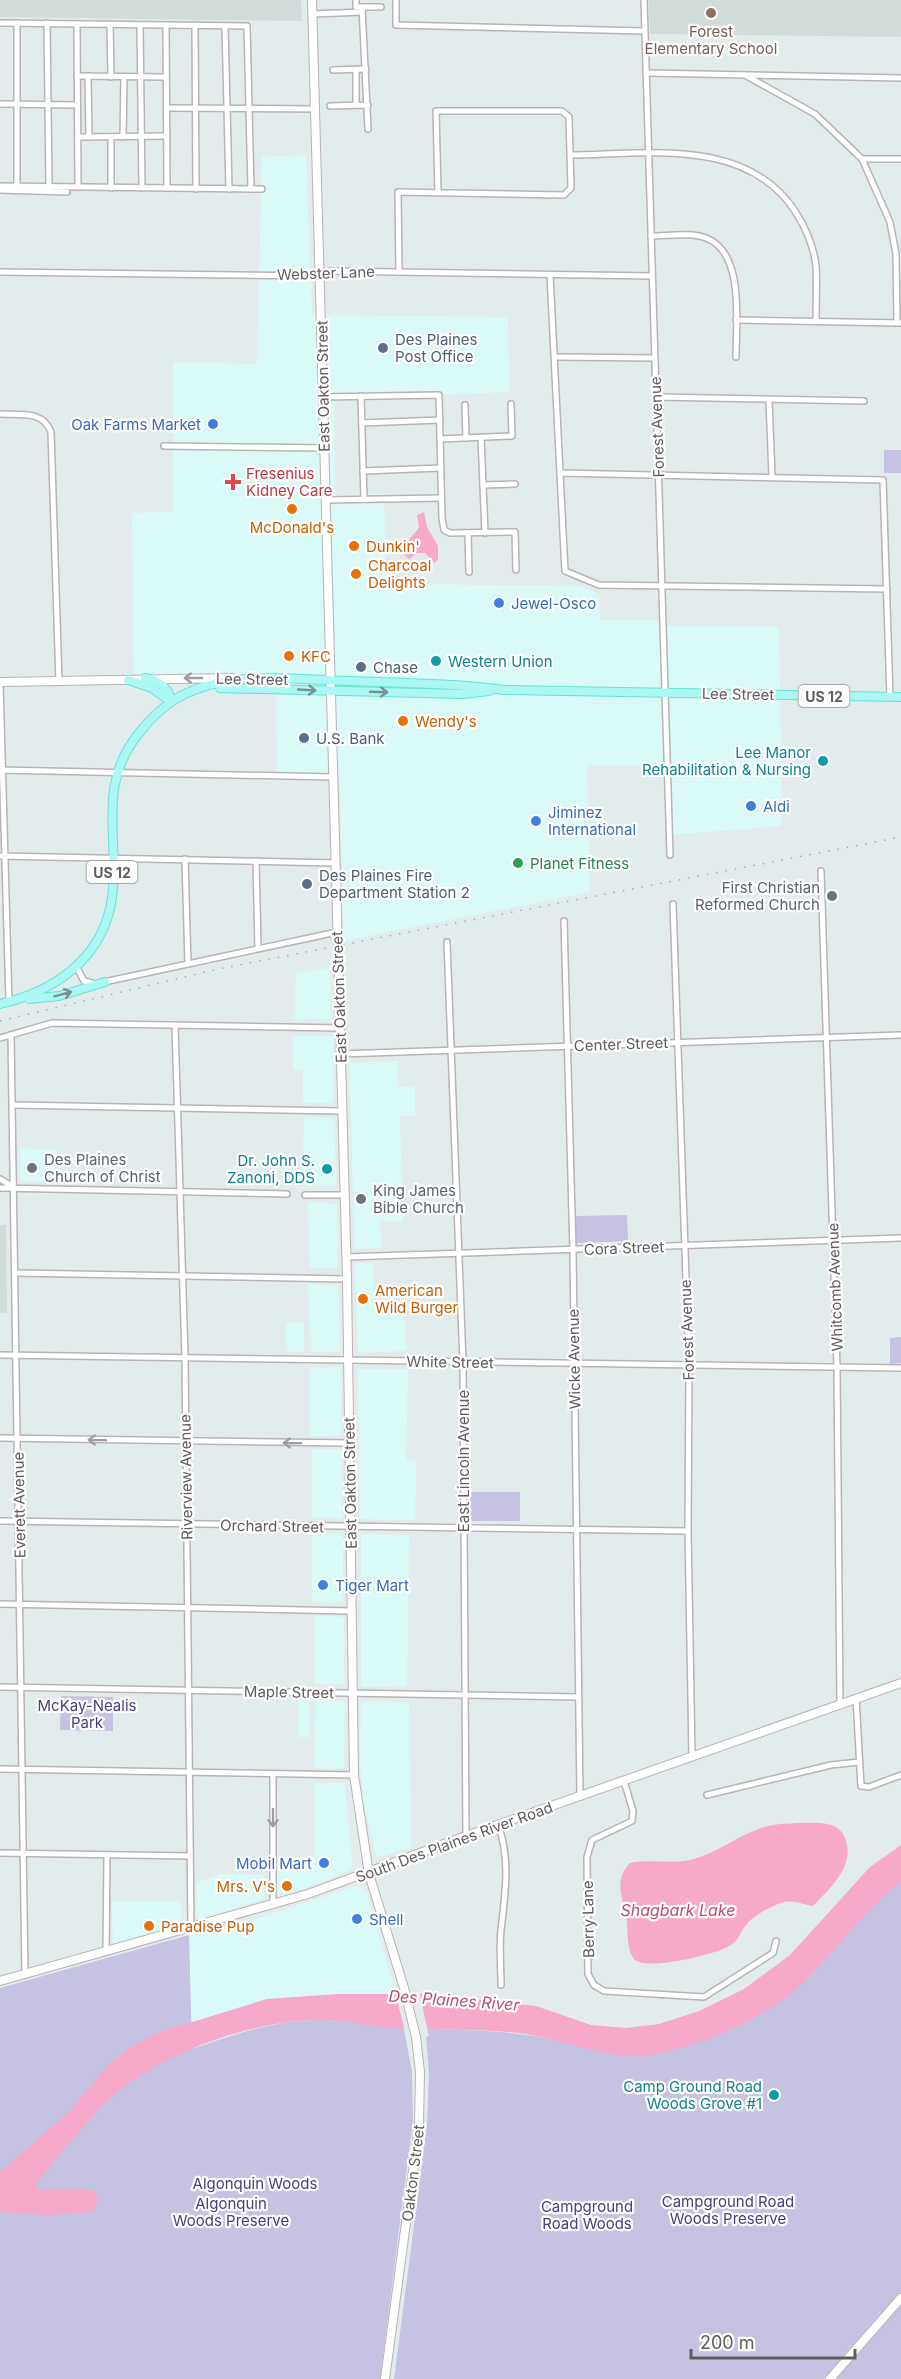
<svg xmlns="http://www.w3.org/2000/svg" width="901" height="2379" font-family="Inter,sans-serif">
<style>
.commercial{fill:#dafaf7}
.education{fill:#d1dcdb}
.green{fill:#c6c2e2}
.water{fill:#f7a9ca}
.pier{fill:#e3ecec}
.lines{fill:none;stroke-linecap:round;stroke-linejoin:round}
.street-casing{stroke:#b9b3b5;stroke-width:8}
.secondary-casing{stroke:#b9b2b4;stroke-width:10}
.primary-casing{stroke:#65e4d2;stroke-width:10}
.street{stroke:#fff;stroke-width:5}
.secondary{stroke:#fff;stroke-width:8}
.primary{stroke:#adf7f5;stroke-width:8}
.rail{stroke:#a9a7a7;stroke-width:1.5;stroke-dasharray:1.5 8;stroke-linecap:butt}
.oneway{stroke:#a19d9e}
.oneway2{stroke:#7c9292}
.education-dot{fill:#8d6e63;stroke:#fff;stroke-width:2}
.service-dot{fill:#5c6f8a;stroke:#fff;stroke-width:2}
.shop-dot{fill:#3f7fe0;stroke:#fff;stroke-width:2}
.health-dot{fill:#e0444e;stroke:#fff;stroke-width:2}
.food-dot{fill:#e8710a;stroke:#fff;stroke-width:2}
.culture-dot{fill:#0f9aa8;stroke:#fff;stroke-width:2}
.leisure-dot{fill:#2e9e5b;stroke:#fff;stroke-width:2}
.worship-dot{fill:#6b7280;stroke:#fff;stroke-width:2}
.labels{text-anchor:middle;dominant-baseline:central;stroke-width:4.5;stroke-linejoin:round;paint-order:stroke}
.shield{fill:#fff;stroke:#918c8e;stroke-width:1.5}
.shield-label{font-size:14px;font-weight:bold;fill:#625b5d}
.education-label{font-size:15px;fill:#785e54;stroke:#fff}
.street-label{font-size:15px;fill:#625b5d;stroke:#fff}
.service-label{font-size:15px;fill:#4e5e75;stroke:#fff;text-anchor:start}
.shop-label{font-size:15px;fill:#366cbe;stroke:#fff;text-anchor:start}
.health-label{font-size:15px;fill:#be3a42;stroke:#fff;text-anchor:start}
.food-label{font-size:15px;fill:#c56008;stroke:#fff;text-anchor:start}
.culture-label{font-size:15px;fill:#0d838f;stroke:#fff;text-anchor:end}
.leisure-label{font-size:15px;fill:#27864d;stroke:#fff;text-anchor:start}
.worship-label{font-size:15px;fill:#5b616d;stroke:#fff;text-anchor:start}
.park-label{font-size:15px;fill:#493c80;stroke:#fff}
.water-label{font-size:16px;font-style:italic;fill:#b84e73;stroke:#fff}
</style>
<rect width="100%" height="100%" fill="#e3ecec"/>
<g class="commercial">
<polygon points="306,155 312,315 508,317 509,392 334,399 335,495 384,494 387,584 578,586 599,593 600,620 657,620 668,626 779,627 782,826 666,835 663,766 587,765 590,892 343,941 340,777 277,775 276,675 134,675 132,513 173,512 173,362 257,364 262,157"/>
<polygon points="330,968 331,1019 294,1019 296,973"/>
<polygon points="293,1036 333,1036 333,1103 303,1103 303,1070 293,1070"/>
<polygon points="398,1061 398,1087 415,1086 415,1116 400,1116 403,1222 380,1221 381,1248 355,1249 349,1063"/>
<polygon points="304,1117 334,1118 336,1186 302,1185"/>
<polygon points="20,1148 57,1150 57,1181 20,1181"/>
<polygon points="308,1202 337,1204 338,1268 310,1268"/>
<polygon points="355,1263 374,1263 374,1307 403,1306 407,1351 358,1352"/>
<polygon points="308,1284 338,1285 340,1352 311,1352"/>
<polygon points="286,1323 304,1323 304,1352 286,1351"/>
<rect x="310" y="1367" width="31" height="69"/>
<polygon points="358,1369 408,1369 406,1459 416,1461 415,1520 360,1519"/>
<rect x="312" y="1449" width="30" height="69"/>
<rect x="312" y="1533" width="31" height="69"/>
<polygon points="361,1534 409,1535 407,1686 361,1687"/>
<polygon points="315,1616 344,1617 344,1684 315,1684"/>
<rect x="298" y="1700" width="11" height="37"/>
<polygon points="316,1700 345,1701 344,1769 314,1768"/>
<polygon points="361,1701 409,1702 411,1847 381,1857 376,1854 366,1814 360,1766"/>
<polygon points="315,1783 345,1783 352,1865 344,1873 280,1897 275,1893 275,1864 315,1856"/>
<polygon points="221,1874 264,1875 264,1899 198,1920 196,1883"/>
<polygon points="353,1887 360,1887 367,1893 396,1994 338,1994 267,1999 191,2022 189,1935 250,1921"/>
<polygon points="112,1901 180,1901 182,1925 113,1945"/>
</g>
<g class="education">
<polygon points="0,0 301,0 302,21 0,17"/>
<polygon points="649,0 901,0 901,37 650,34"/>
<polygon points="0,1225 6,1225 7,1313 0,1313"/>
</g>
<g class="green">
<rect x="884" y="450" width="17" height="23"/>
<polygon points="627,1215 628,1241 576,1243 576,1216"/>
<polygon points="901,1337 901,1363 890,1364 890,1338"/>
<rect x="470" y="1492" width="50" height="29"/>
<polygon points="61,1696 113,1697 113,1731 60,1730"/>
<path d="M901,1881V2292L824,2379H394L427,2125L429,2073L426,2037L429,2036L427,2029C458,2030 489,2030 520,2034C581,2041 621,2068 683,2045L808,1978L869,1907Z"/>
<path d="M189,1935L192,2049C233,2035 277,2019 322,2020C349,2020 377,2026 404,2029L412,2072L413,2121L380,2379H0V1988Z"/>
<polygon points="901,2305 901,2379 836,2379"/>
</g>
<g class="water">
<polygon points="424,512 427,527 438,546 438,560 434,563 425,553 417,553 409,559 402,553 404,545 419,528 417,515"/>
<path d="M780,1824C796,1824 822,1820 836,1827C841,1830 843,1834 845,1838C856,1866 830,1888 813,1906C800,1904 791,1898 778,1904C768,1908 753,1916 747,1924C740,1931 740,1939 731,1945C719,1954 644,1972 634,1959C625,1948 629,1924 625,1910C620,1891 616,1878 630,1863C651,1859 673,1864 690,1860C723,1852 744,1828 780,1824Z"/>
<path d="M901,1845V1881C864,1912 841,1943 809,1977C772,2016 711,2042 660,2053C613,2064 566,2039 519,2033C481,2029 443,2030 405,2029C377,2028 350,2020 322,2020C262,2019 184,2046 135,2079C95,2106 67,2148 36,2183V2188L46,2190H92L99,2199L93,2212L45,2215L0,2212V2172L70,2111L107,2066L131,2047L160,2032L267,1999L338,1994H427L536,2006L591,2025L626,2028L659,2024L699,2011L744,1989L790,1955L870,1867Z"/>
</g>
<polygon class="pier" points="395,1991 419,1991 428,2032 405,2032"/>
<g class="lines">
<defs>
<g id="street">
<polyline points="356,0 356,7 381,7"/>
<polyline points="396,0 396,25 644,31"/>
<polyline points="644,0 670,855"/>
<polyline points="362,7 368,129"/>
<polyline points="313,14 362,12"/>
<polyline points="0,23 247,26 251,189"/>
<polyline points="17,23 17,186"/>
<polyline points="47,23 49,187"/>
<polyline points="77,24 78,187"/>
<polyline points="110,24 111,77"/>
<polyline points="140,25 142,188"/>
<polyline points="166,25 167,188"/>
<polyline points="195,25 196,189"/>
<polyline points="225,26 229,189"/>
<polyline points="333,70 366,69"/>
<polyline points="356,70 356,105"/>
<polyline points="646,73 901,78"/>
<polyline points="745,75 815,114 862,159 890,222 896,254 897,323"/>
<polyline points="77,76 166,77"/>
<polyline points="88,76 89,137"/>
<polyline points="0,104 77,105"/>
<polyline points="330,106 368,105"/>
<polyline points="167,108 316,109"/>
<polyline points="78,137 167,136"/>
<polyline points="111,137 111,188"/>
<polyline points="123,137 124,77"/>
<path d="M570,155C647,154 746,137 795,211C805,226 814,247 816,266C817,284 816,303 816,321"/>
<polyline points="862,159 901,159"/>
<polyline points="0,186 262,189"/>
<polyline points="0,190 67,192"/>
<path d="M651,236C668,236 690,232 706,238C745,252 736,324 736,357"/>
<polyline points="0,272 314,276 331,271 652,276"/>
<polyline points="399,272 398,192 564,195 571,188 569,117 562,111 436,111 438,192"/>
<polyline points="550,275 565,571 599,585 887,589"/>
<polyline points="736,320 901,323"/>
<polyline points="556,357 655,358"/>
<polyline points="361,396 364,499"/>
<polyline points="322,397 439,395 442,518 444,530 450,533 515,532 516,570"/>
<polyline points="656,397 864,401"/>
<polyline points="769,400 772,476"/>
<polyline points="465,405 466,438"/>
<path d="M0,414C20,415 43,410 51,432L59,682"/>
<polyline points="362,423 440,420"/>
<polyline points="481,437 485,533"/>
<polyline points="440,439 512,436 511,404"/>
<polyline points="164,446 324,448"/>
<polyline points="363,471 440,468"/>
<polyline points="560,473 883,480 890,697"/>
<polyline points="483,485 515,484"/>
<polyline points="326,500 441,498"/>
<polyline points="468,533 469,572"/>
<polyline points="0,684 9,1002"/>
<polyline points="0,770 332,777"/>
<polyline points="0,856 335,863"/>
<polyline points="185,859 188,964"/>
<polyline points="256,861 258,948"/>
<polyline points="821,871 837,1367 840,1704"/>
<polyline points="673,904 689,1365 688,1531 692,1756"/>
<polyline points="564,921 573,1250 580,1797"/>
<polyline points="447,942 463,1363 466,1836"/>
<polyline points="76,966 84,981 92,983"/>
<polyline points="104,982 337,932"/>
<polyline points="175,1025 185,1358 191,1929"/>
<polyline points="11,1035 25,1975"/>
<polyline points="0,1038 52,1023 339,1028"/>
<polyline points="340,1054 901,1035"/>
<polyline points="13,1105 341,1111"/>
<polyline points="0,1179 13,1187"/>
<polyline points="0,1188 287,1194"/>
<polyline points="305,1195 344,1195"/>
<polyline points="346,1257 901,1238"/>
<polyline points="16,1273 347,1279"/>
<polyline points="0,1355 901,1368"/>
<polyline points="0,1438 350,1443"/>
<polyline points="0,1521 688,1531"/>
<polyline points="0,1604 352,1611"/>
<polyline points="0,1687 578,1697"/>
<polyline points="856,1698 861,1786 869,1787 901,1775"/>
<polyline points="0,1769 354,1775"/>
<polyline points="624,1781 633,1811 632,1821 592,1840 587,1857 588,1974 594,1985 604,1991 704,1997 773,1953 776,1941"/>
<polyline points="707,1795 831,1765 859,1762"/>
<path d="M498,1825C511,1859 505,1894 501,1930C499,1948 501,1967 501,1985"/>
<polyline points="0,1853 190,1856"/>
<polyline points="273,1905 273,1775"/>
<polyline points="106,1952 107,1855"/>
</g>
<g id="secondary">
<polyline points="312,0 347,1279 354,1775 369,1874 404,1988 416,2037 420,2072 419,2126 385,2379"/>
<polyline points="0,682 232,678"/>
<polyline points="0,1981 308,1894 466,1836 901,1683"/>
<polyline points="830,2379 901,2298"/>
</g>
<g id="primary">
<path d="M145,678C158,680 170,688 171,702"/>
<polyline points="128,680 152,688 171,702"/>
<polyline points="220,688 462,694 489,691"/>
<polyline points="29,999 59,996 105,982"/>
<path d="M0,1004C52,992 100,961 111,904C122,841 94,789 139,733C150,719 163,706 179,697C231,669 294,680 349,681C401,683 452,683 504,690L901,697"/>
</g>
</defs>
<use href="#street" class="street-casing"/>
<use href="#secondary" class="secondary-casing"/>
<use href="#primary" class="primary-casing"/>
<use href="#street" class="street"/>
<use href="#secondary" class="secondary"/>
<use href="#primary" class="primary"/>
<polyline class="rail" points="0,1021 218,969 901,837"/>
</g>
<defs><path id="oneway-shaft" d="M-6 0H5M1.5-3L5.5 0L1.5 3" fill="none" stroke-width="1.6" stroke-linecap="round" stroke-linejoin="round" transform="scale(1.5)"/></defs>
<g class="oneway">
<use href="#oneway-shaft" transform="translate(193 678) rotate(180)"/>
<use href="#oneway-shaft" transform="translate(97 1440) rotate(-179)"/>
<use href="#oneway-shaft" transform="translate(292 1443) rotate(-179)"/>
<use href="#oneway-shaft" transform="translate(273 1818) rotate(90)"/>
</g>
<g class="oneway2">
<use href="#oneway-shaft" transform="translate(307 690) rotate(3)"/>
<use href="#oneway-shaft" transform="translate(379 692) rotate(2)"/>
<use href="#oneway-shaft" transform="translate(63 994) rotate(-15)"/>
</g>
<circle class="education-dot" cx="711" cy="13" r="6"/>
<g class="service-dot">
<circle cx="383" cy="348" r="6"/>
<circle cx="361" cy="667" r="6"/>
<circle cx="304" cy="738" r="6"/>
<circle cx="307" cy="884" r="6"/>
</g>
<g class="shop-dot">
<circle cx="213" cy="424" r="6"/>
<circle cx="499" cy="603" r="6"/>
<circle cx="751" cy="806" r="6"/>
<circle cx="536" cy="821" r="6"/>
<circle cx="323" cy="1585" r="6"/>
<circle cx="324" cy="1863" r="6"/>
<circle cx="357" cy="1919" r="6"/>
</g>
<path class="health-dot" d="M230 473h6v6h6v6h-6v6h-6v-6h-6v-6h6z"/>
<g class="food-dot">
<circle cx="292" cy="509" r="6"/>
<circle cx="354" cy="546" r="6"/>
<circle cx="356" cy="574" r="6"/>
<circle cx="289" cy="656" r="6"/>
<circle cx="403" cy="721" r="6"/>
<circle cx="363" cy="1299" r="6"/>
<circle cx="287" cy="1886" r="6"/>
<circle cx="149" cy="1926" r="6"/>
</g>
<g class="culture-dot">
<circle cx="436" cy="661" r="6"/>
<circle cx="823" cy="761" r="6"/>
<circle cx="327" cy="1169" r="6"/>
<circle cx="774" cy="2095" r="6"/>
</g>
<circle class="leisure-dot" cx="518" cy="863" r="6"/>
<g class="worship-dot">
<circle cx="832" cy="896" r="6"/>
<circle cx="32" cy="1168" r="6"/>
<circle cx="361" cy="1199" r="6"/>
</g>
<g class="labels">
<g class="shield">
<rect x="798.5" y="685" width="51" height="22" rx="4.5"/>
<rect x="86.5" y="861" width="51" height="22" rx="4.5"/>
</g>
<g class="shield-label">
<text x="824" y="696">US 12</text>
<text x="112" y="872">US 12</text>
</g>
<g class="education-label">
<text x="711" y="31">Forest<tspan x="711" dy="17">Elementary School</tspan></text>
</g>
<g class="street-label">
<text transform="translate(326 273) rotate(-2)">Webster Lane</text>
<text transform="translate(323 386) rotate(-91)">East Oakton Street</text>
<text transform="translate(657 427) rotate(-92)">Forest Avenue</text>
<text transform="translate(252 679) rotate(1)">Lee Street</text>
<text transform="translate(738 694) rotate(1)">Lee Street</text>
<text transform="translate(339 997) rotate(-92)">East Oakton Street</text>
<text transform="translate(621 1044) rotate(-2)">Center Street</text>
<text transform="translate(624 1248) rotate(-2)">Cora Street</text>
<text transform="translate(835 1287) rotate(-92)">Whitcomb Avenue</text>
<text transform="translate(687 1330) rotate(-92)">Forest Avenue</text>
<text transform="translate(574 1359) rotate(-91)">Wicke Avenue</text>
<text transform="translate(450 1362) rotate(1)">White Street</text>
<text transform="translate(463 1461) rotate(-90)">East Lincoln Avenue</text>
<text transform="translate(186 1477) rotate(-91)">Riverview Avenue</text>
<text transform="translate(350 1483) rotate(-91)">East Oakton Street</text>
<text transform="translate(19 1505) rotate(-91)">Everett Avenue</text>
<text transform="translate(272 1526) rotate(1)">Orchard Street</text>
<text transform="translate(289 1692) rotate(1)">Maple Street</text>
<text transform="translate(454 1842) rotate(-20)">South Des Plaines River Road</text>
<text transform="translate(588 1919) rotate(-91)">Berry Lane</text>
<text transform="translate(413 2173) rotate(-83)">Oakton Street</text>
</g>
<g class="service-label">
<text x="395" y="339">Des Plaines<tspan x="395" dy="17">Post Office</tspan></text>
<text x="373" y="667">Chase</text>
<text x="316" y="738">U.S. Bank</text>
<text x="319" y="875">Des Plaines Fire<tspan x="319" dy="17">Department Station 2</tspan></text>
</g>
<g class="shop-label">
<text x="201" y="424" text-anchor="end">Oak Farms Market</text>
<text x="511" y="603">Jewel-Osco</text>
<text x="763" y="806">Aldi</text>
<text x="548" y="812">Jiminez<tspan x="548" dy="17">International</tspan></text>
<text x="335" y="1585">Tiger Mart</text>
<text x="312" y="1863" text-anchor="end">Mobil Mart</text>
<text x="369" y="1919">Shell</text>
</g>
<g class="health-label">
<text x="246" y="473">Fresenius<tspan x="246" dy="17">Kidney Care</tspan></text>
</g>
<g class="food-label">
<text x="292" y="527" text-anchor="middle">McDonald's</text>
<text x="366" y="546">Dunkin'</text>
<text x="368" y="565">Charcoal<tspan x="368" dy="17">Delights</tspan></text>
<text x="301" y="656">KFC</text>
<text x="415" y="721">Wendy's</text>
<text x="375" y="1290">American<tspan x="375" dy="17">Wild Burger</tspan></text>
<text x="275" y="1886" text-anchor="end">Mrs. V's</text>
<text x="161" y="1926">Paradise Pup</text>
</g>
<g class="culture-label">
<text x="448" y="661" text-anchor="start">Western Union</text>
<text x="811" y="752">Lee Manor<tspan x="811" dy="17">Rehabilitation &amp; Nursing</tspan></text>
<text x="315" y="1160">Dr. John S.<tspan x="315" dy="17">Zanoni, DDS</tspan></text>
<text x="762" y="2086">Camp Ground Road<tspan x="762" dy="17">Woods Grove #1</tspan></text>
</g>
<g class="leisure-label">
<text x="530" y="863">Planet Fitness</text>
</g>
<g class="worship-label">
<text x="820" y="887" text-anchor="end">First Christian<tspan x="820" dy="17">Reformed Church</tspan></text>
<text x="44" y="1159">Des Plaines<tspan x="44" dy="17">Church of Christ</tspan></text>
<text x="373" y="1190">King James<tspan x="373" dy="17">Bible Church</tspan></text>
</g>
<g class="park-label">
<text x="87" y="1705">McKay-Nealis<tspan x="87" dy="17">Park</tspan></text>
<text x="255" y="2183">Algonquin Woods</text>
<text x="728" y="2201">Campground Road<tspan x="728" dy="17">Woods Preserve</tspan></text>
<text x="231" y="2203">Algonquin<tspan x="231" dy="17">Woods Preserve</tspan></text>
<text x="587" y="2206">Campground<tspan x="587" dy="17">Road Woods</tspan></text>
</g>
<g class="water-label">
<text x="678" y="1910">Shagbark Lake</text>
<text transform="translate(454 2000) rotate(4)">Des Plaines River</text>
</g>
</g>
<path d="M691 2349v9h164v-9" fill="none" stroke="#625b5d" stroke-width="3"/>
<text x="700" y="2349" font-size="18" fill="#625b5d" stroke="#ffffff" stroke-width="4.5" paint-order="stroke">200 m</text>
</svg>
